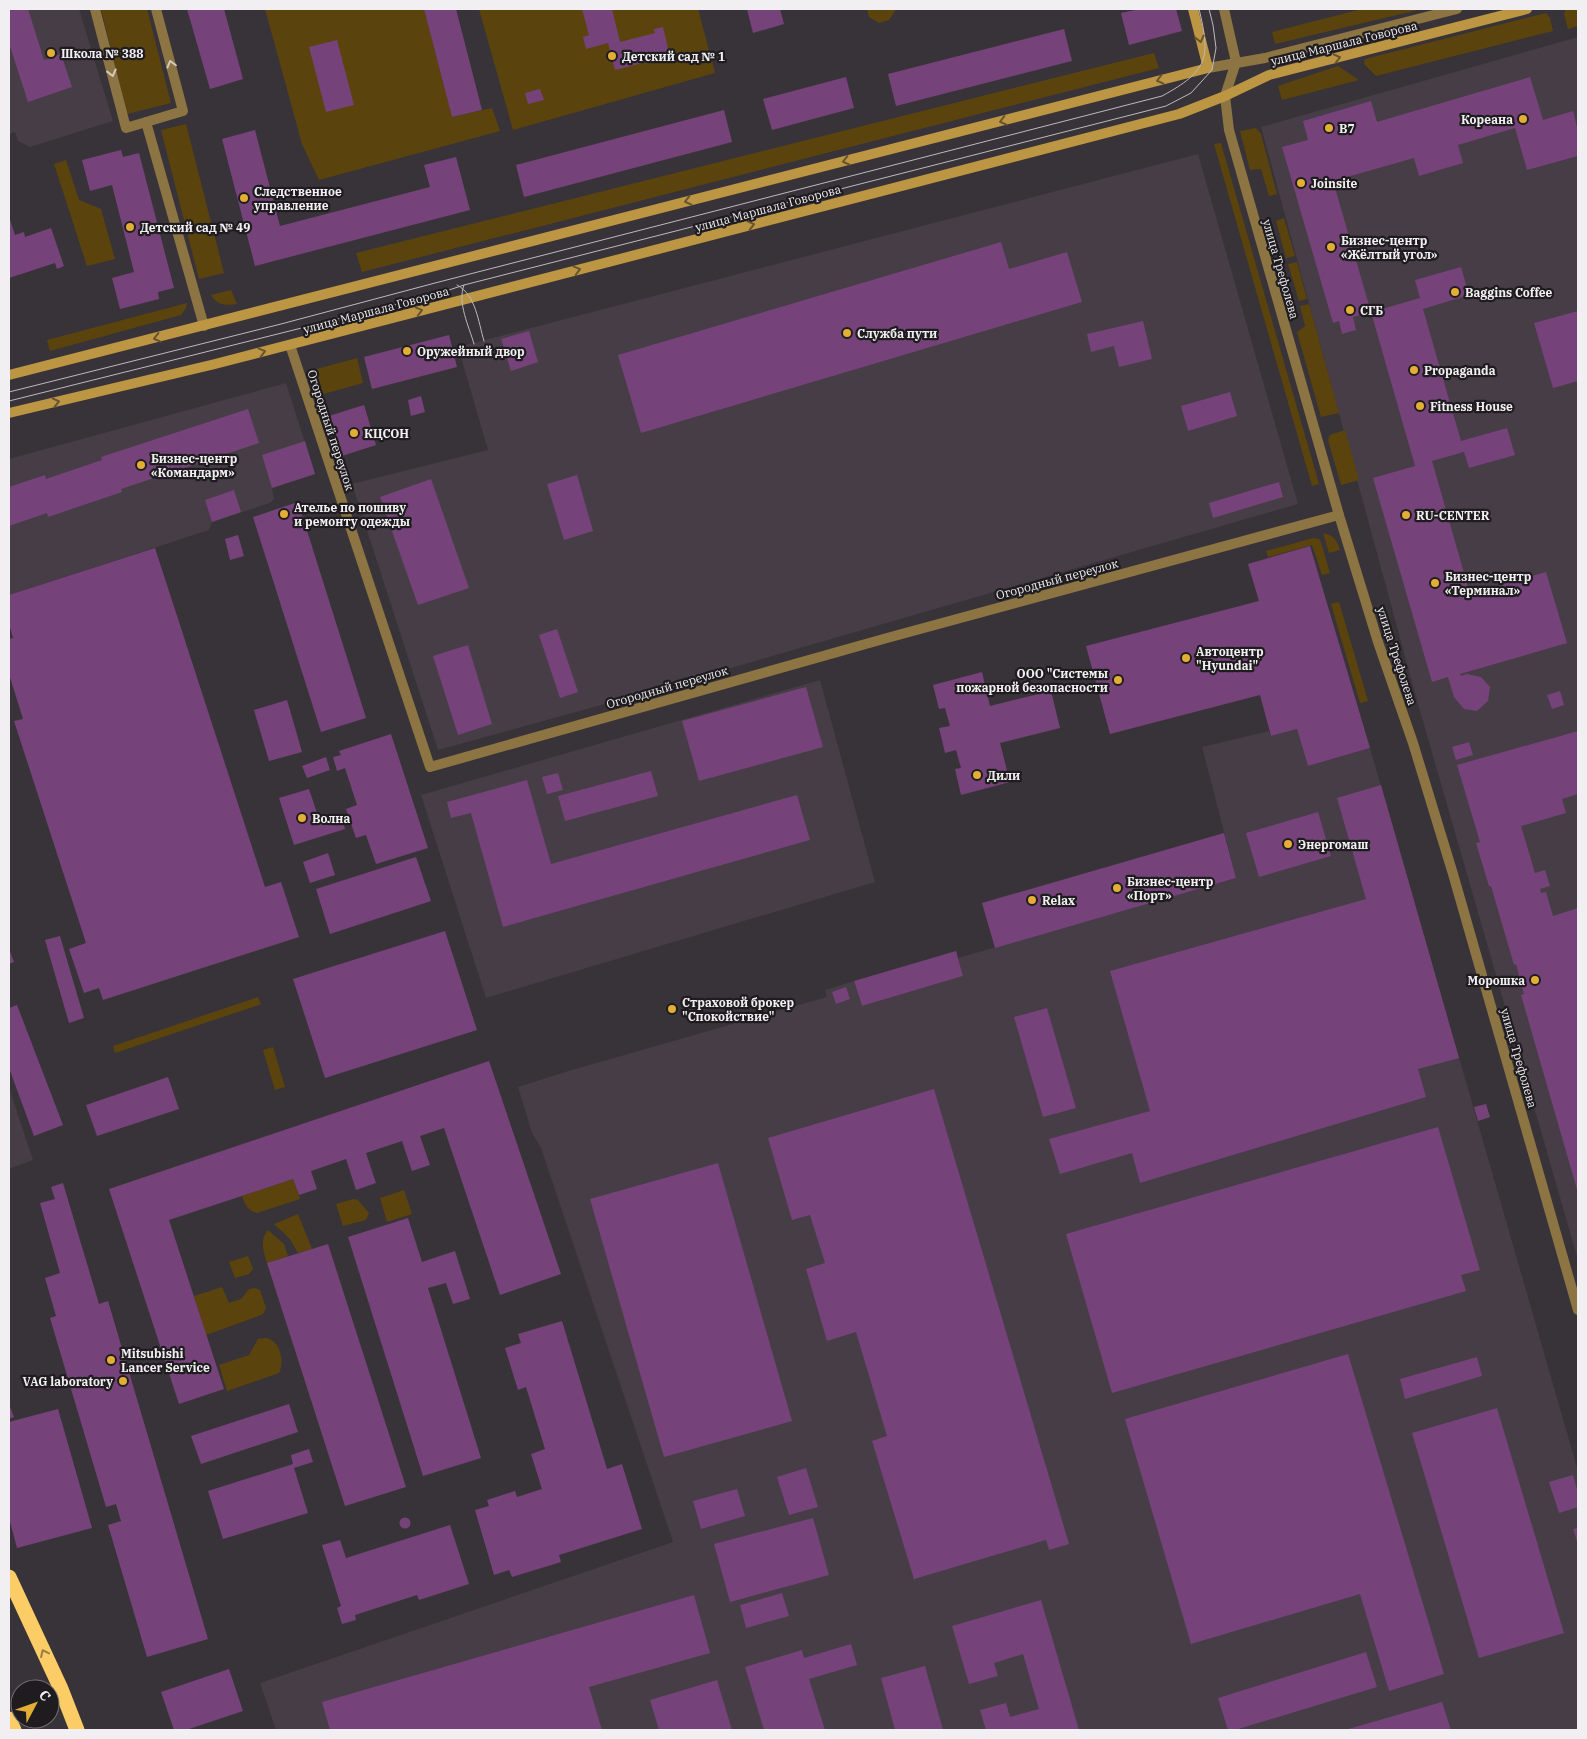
<svg xmlns="http://www.w3.org/2000/svg" width="1587" height="1739" font-family="'IBM Plex Serif',serif">
<style>
.built{fill:#463d46}
.green{fill:#5b430d}
.building{fill:#75437a}
.lines{fill:none;stroke-linecap:round;stroke-linejoin:round}
.minor{stroke:#8c7443;stroke-width:10}
.tertiary{stroke:#8c7443;stroke-width:10}
.secondary{stroke:#bd9644;stroke-width:10}
.motorway{stroke:#fccc67;stroke-width:15}
.tram{stroke:#bdb9bd;stroke-width:1}
.oneway{stroke:#66532f}
.oneway2{stroke:#d3cabe}
.oneway3{stroke:#987d46}
.poi-dot{fill:#e3ae35;stroke:#1e1c1e;stroke-width:2}
.labels{text-anchor:middle;dominant-baseline:central;stroke-width:4.5;stroke-linejoin:round;paint-order:stroke}
.street-label{font-size:12px;fill:#f2eff2;stroke:#1e1c1e}
.poi-label{font-size:12px;font-weight:bold;fill:#f2eff2;stroke:#1e1c1e;text-anchor:start}
</style>
<rect width="100%" height="100%" fill="#383338"/>
<g class="built">
<polygon points="9,9 79,9 113,121 30,147 18,141 15,132 9,134"/>
<polygon points="1578,37 1578,1260 1418,704 1261,127"/>
<polygon points="1198,154 1298,504 634,696 438,750 352,484 488,450 458,347"/>
<polygon points="286,383 315,474 272,488 274,499 270,503 212,522 209,530 9,595 9,459"/>
<polygon points="820,680 875,882 486,998 421,795"/>
<polygon points="1297,729 1308,766 1370,748 1578,1471 1578,1730 276,1730 260,1683 673,1542 541,1148 532,1133 518,1087 565,1072 827,997 825,990 854,981 862,1006 963,976 958,958 1236,878 1202,747 1269,731 1271,736"/>
<polygon points="9,1088 33,1160 9,1169"/>
</g>
<g class="green">
<polygon points="101,9 147,9 171,103 127,114"/>
<polygon points="265,9 424,9 452,117 492,108 500,131 319,180 302,144"/>
<polygon points="479,9 698,9 715,73 513,130"/>
<polygon points="867,9 895,9 895,11 889,20 879,23 869,17"/>
<polygon points="1362,9 1422,9 1275,44 1272,32"/>
<polygon points="1566,9 1578,9 1578,26 1568,29 1564,14"/>
<polygon points="1546,13 1550,18 1553,31 1376,76 1364,64 1365,59"/>
<polygon points="1154,53 1159,68 362,272 356,253"/>
<polygon points="1338,66 1359,80 1282,100 1278,86"/>
<polygon points="186,124 224,273 199,279 161,130"/>
<polygon points="1256,128 1261,134 1277,194 1269,196 1261,169 1250,170 1240,131"/>
<polygon points="1221,143 1319,484 1312,486 1214,144"/>
<polygon points="66,160 79,200 101,209 115,259 87,266 54,164"/>
<polygon points="1284,218 1295,256 1286,258 1276,221"/>
<polygon points="1297,262 1307,299 1299,301 1288,264"/>
<path d="M231,290L237,304C225,306 217,305 211,295Z"/>
<polygon points="187,303 186,308 181,315 50,351 47,340"/>
<polygon points="1309,304 1339,413 1321,417 1297,332 1305,326 1300,306"/>
<polygon points="357,358 363,383 320,395 313,370"/>
<polygon points="1345,430 1359,480 1341,485 1328,440 1330,435"/>
<path d="M1323,533C1333,535 1337,540 1340,550L1329,553Z"/>
<polygon points="1313,538 1319,539 1321,542 1330,573 1322,575 1312,545 1268,557 1266,551"/>
<polygon points="1339,602 1368,701 1360,703 1331,604"/>
<polygon points="258,997 261,1005 259,1005 115,1053 113,1046"/>
<polygon points="273,1047 285,1087 275,1090 263,1050"/>
<path d="M293,1179L300,1199L257,1213C247,1210 245,1205 242,1196Z"/>
<polygon points="404,1190 412,1214 387,1222 380,1198"/>
<polygon points="353,1199 358,1200 369,1213 366,1220 343,1226 336,1204"/>
<polygon points="298,1214 312,1249 298,1253 290,1239 274,1224"/>
<path d="M268,1230L284,1244L288,1256L267,1263C264,1251 259,1241 268,1230Z"/>
<polygon points="248,1256 253,1269 249,1274 235,1278 229,1262"/>
<polygon points="222,1287 229,1303 241,1299 249,1289 255,1288 260,1290 266,1308 263,1314 256,1317 206,1335 194,1296"/>
<path d="M265,1338C280,1339 285,1361 279,1373L227,1391L219,1365L249,1355L258,1339Z"/>
</g>
<g class="building">
<polygon points="9,9 28,9 44,60 61,54 72,87 28,102 9,43"/>
<polygon points="187,9 224,9 243,79 210,89"/>
<polygon points="424,9 456,9 482,110 452,117"/>
<polygon points="582,9 612,9 620,42 655,33 654,29 663,27 670,56 615,70 608,43 586,49 583,37 589,35"/>
<polygon points="747,9 780,9 784,24 753,33"/>
<polygon points="1140,9 1176,9 1182,31 1129,45 1121,13"/>
<polygon points="1064,29 1072,61 896,106 888,74"/>
<polygon points="337,40 354,105 326,112 309,47"/>
<polygon points="846,77 854,108 772,130 763,99"/>
<polygon points="1530,77 1543,120 1573,111 1578,131 1578,156 1527,170 1515,128 1458,145 1463,163 1419,176 1414,158 1333,181 1371,312 1353,317 1356,330 1342,334 1339,321 1333,323 1282,147 1308,140 1303,121 1371,101 1377,122"/>
<polygon points="540,89 544,100 528,104 525,93"/>
<polygon points="724,110 732,142 524,197 516,165"/>
<polygon points="255,130 280,226 430,187 424,165 456,157 470,210 255,266 222,139"/>
<polygon points="121,150 123,157 139,153 174,288 158,292 159,299 120,309 112,278 134,272 112,185 90,191 82,160"/>
<polygon points="9,217 15,235 24,232 25,237 51,228 64,266 57,269 55,263 9,278"/>
<polygon points="1001,242 1009,269 1067,252 1082,302 641,433 618,355"/>
<polygon points="1461,267 1469,295 1423,309 1461,441 1507,428 1515,455 1469,468 1464,452 1432,461 1470,594 1546,572 1567,643 1460,674 1461,676 1467,674 1481,677 1490,687 1488,701 1477,711 1464,709 1454,697 1448,677 1432,682 1373,478 1415,466 1371,312 1420,298 1415,280"/>
<polygon points="1578,311 1578,381 1553,388 1534,323"/>
<polygon points="1143,321 1152,359 1119,367 1114,346 1091,352 1087,334"/>
<polygon points="529,331 538,362 511,371 501,339"/>
<polygon points="449,335 457,367 372,389 364,357"/>
<polygon points="1230,392 1237,416 1188,431 1181,406"/>
<polygon points="421,396 425,412 411,416 408,400"/>
<polygon points="364,405 376,445 342,456 329,416"/>
<polygon points="248,409 259,443 121,489 122,492 48,517 47,513 9,526 9,487 45,475 46,479 102,460 101,457"/>
<polygon points="305,441 315,474 272,488 262,455"/>
<polygon points="577,475 593,531 564,540 547,484"/>
<polygon points="431,479 469,588 418,605 380,497"/>
<polygon points="1279,482 1283,497 1213,518 1209,503"/>
<polygon points="234,490 241,512 212,522 205,500"/>
<polygon points="298,502 366,718 321,732 253,517"/>
<polygon points="238,535 244,556 230,560 225,539"/>
<polygon points="1310,546 1370,748 1308,766 1297,729 1271,736 1260,695 1110,734 1086,646 1259,601 1248,564"/>
<polygon points="155,548 265,887 281,882 299,937 103,1000 99,988 84,993 69,949 86,943 14,721 23,719 9,674 9,639 13,638 9,624 9,595"/>
<polygon points="557,629 578,692 560,698 539,635"/>
<polygon points="468,645 492,724 458,735 433,656"/>
<polygon points="982,672 990,706 1051,691 1060,728 1000,743 1010,782 961,795 955,769 961,768 956,750 945,753 939,728 950,726 945,708 939,709 933,685"/>
<polygon points="806,687 823,747 699,781 682,721"/>
<polygon points="1560,691 1564,705 1552,709 1547,695"/>
<polygon points="287,700 302,752 269,761 254,710"/>
<polygon points="1578,731 1578,794 1562,799 1566,813 1521,826 1535,873 1545,870 1550,886 1540,889 1541,893 1546,892 1553,916 1578,908 1578,1193 1521,995 1524,994 1516,964 1514,965 1491,886 1489,886 1476,843 1480,842 1457,765"/>
<polygon points="391,734 428,848 376,864 366,835 356,838 346,809 357,805 345,768 337,771 333,757 341,755 339,751"/>
<polygon points="1469,742 1473,755 1456,760 1452,747"/>
<polygon points="326,757 330,770 307,778 302,766"/>
<polygon points="651,771 658,796 565,821 558,796"/>
<polygon points="558,773 563,790 547,794 542,777"/>
<polygon points="527,780 551,864 797,795 810,840 503,927 471,813 451,818 447,802"/>
<polygon points="1381,785 1459,1058 1418,1069 1426,1097 1140,1183 1132,1153 1060,1174 1049,1139 1150,1111 1110,971 1366,899 1337,798"/>
<polygon points="309,789 320,822 341,815 345,829 294,845 279,798"/>
<polygon points="1318,812 1331,856 1259,877 1246,833"/>
<polygon points="1224,833 1236,878 995,948 982,903"/>
<polygon points="328,853 335,875 310,883 303,862"/>
<polygon points="416,857 431,901 330,934 316,889"/>
<polygon points="445,931 477,1030 325,1078 293,979"/>
<polygon points="60,936 84,1018 69,1023 45,940"/>
<polygon points="9,949 14,962 9,964"/>
<polygon points="956,951 963,976 862,1006 854,981"/>
<polygon points="846,987 850,999 836,1004 832,992"/>
<polygon points="17,1005 63,1125 34,1136 9,1068 9,1008"/>
<polygon points="1047,1008 1076,1108 1043,1117 1014,1017"/>
<polygon points="489,1061 561,1274 500,1295 444,1128 420,1136 430,1165 412,1171 402,1141 366,1153 376,1183 356,1190 346,1159 311,1171 317,1189 299,1195 293,1179 169,1220 224,1389 179,1404 109,1189"/>
<polygon points="168,1077 179,1109 97,1136 86,1105"/>
<polygon points="934,1089 1069,1544 1049,1550 1046,1540 914,1579 872,1441 887,1436 856,1332 827,1341 806,1269 825,1263 810,1215 792,1220 768,1138"/>
<polygon points="1486,1104 1490,1117 1478,1121 1474,1107"/>
<polygon points="1438,1127 1480,1270 1461,1275 1466,1291 1112,1393 1066,1234"/>
<polygon points="718,1163 792,1421 664,1457 590,1199"/>
<polygon points="63,1183 99,1304 108,1301 208,1639 147,1657 108,1525 121,1521 116,1504 106,1507 50,1318 56,1316 45,1278 60,1273 40,1203 55,1199 51,1187"/>
<polygon points="408,1218 422,1262 455,1251 470,1299 453,1304 446,1283 428,1288 481,1458 423,1476 348,1237"/>
<polygon points="328,1244 406,1487 345,1506 267,1263"/>
<polygon points="562,1321 607,1469 622,1464 642,1529 559,1555 561,1562 512,1577 509,1570 494,1575 475,1510 489,1506 487,1500 515,1491 517,1497 542,1489 531,1454 545,1449 526,1387 518,1390 505,1348 521,1343 518,1334"/>
<polygon points="1348,1354 1444,1674 1389,1691 1360,1594 1191,1644 1125,1419"/>
<polygon points="1477,1357 1482,1376 1405,1399 1400,1379"/>
<polygon points="9,1404 14,1417 9,1419"/>
<polygon points="289,1404 298,1432 201,1464 191,1436"/>
<polygon points="1497,1408 1564,1633 1479,1658 1412,1433"/>
<polygon points="58,1409 92,1528 17,1548 9,1518 9,1422"/>
<polygon points="309,1449 313,1462 294,1468 308,1513 223,1539 208,1491 293,1464 291,1455"/>
<polygon points="806,1468 818,1507 789,1515 777,1477"/>
<polygon points="1573,1475 1578,1493 1578,1507 1559,1513 1549,1482"/>
<polygon points="737,1489 745,1516 701,1529 693,1501"/>
<circle cx="405" cy="1523" r="5.5"/>
<polygon points="813,1518 829,1575 730,1602 714,1544"/>
<polygon points="450,1525 469,1584 419,1600 417,1595 355,1615 356,1620 342,1624 337,1608 341,1606 322,1545 340,1540 346,1558"/>
<polygon points="1578,1528 1578,1544 1573,1529"/>
<polygon points="782,1593 789,1616 746,1628 740,1605"/>
<polygon points="694,1595 710,1653 589,1687 602,1730 330,1730 322,1702"/>
<polygon points="1041,1600 1079,1730 986,1730 980,1710 1006,1703 1010,1717 1039,1709 1023,1654 994,1663 998,1676 969,1684 952,1626"/>
<polygon points="851,1644 857,1665 809,1679 825,1730 764,1730 745,1667 802,1650 804,1658"/>
<polygon points="1366,1652 1377,1687 1235,1730 1228,1730 1218,1698"/>
<polygon points="925,1666 943,1730 895,1730 881,1678"/>
<polygon points="229,1669 243,1711 186,1730 174,1730 161,1692"/>
<polygon points="717,1680 732,1730 659,1730 650,1700"/>
<polygon points="1442,1702 1451,1730 1345,1730"/>
</g>
<g class="lines">
<g class="minor">
<polyline points="95,9 126,128 183,111 156,9"/>
<polyline points="1225,96 1229,130 1339,515 1378,642 1413,743 1453,874 1578,1310"/>
<polyline points="146,122 204,326"/>
<polyline points="290,345 430,767 887,638 1339,515"/>
</g>
<g class="tertiary">
<polyline points="1224,9 1236,62 1225,96"/>
<polyline points="1208,68 1265,58 1457,9"/>
</g>
<g class="secondary">
<polyline points="9,375 1208,68 1193,9"/>
<polyline points="9,413 215,364 1179,114 1225,96 1269,75 1527,9"/>
</g>
<g class="motorway">
<polyline points="9,1577 61,1689 77,1730"/>
<polyline points="9,1719 14,1730"/>
</g>
<g class="tram">
<path d="M457,285C476,295 478,321 484,341"/>
<path d="M464,285C457,303 469,326 474,344"/>
<path d="M9,392L281,324L435,283L1162,96C1208,71 1211,58 1199,9"/>
<polyline points="9,401 434,295 464,285 1166,106 1191,93 1212,70 1216,48 1213,25 1209,9"/>
</g>
</g>
<defs><path id="oneway-chevron" d="M-2-3.5L2.5 0L-2 3.5" fill="none" stroke-width="1.6" stroke-linecap="round" stroke-linejoin="round" transform="scale(1.25)"/></defs>
<g class="oneway">
<use href="#oneway-chevron" transform="translate(1200 39) rotate(76)"/>
<use href="#oneway-chevron" transform="translate(1337 58) rotate(-14)"/>
<use href="#oneway-chevron" transform="translate(1160 80) rotate(166)"/>
<use href="#oneway-chevron" transform="translate(1003 121) rotate(166)"/>
<use href="#oneway-chevron" transform="translate(846 161) rotate(166)"/>
<use href="#oneway-chevron" transform="translate(688 201) rotate(166)"/>
<use href="#oneway-chevron" transform="translate(751 225) rotate(-15)"/>
<use href="#oneway-chevron" transform="translate(577 270) rotate(-15)"/>
<use href="#oneway-chevron" transform="translate(419 311) rotate(-15)"/>
<use href="#oneway-chevron" transform="translate(157 338) rotate(166)"/>
<use href="#oneway-chevron" transform="translate(262 352) rotate(-15)"/>
<use href="#oneway-chevron" transform="translate(56 402) rotate(-13)"/>
</g>
<g class="oneway2">
<use href="#oneway-chevron" transform="translate(171 64) rotate(-105)"/>
<use href="#oneway-chevron" transform="translate(112 73) rotate(76)"/>
</g>
<use class="oneway3" href="#oneway-chevron" transform="translate(44 1653) rotate(-115)"/>
<g class="poi-dot">
<circle cx="51" cy="53" r="5"/>
<circle cx="612" cy="56" r="5"/>
<circle cx="1523" cy="119" r="5"/>
<circle cx="1329" cy="128" r="5"/>
<circle cx="1301" cy="183" r="5"/>
<circle cx="244" cy="198" r="5"/>
<circle cx="130" cy="227" r="5"/>
<circle cx="1331" cy="247" r="5"/>
<circle cx="1455" cy="292" r="5"/>
<circle cx="1350" cy="310" r="5"/>
<circle cx="847" cy="333" r="5"/>
<circle cx="407" cy="351" r="5"/>
<circle cx="1414" cy="370" r="5"/>
<circle cx="1420" cy="406" r="5"/>
<circle cx="354" cy="433" r="5"/>
<circle cx="141" cy="465" r="5"/>
<circle cx="284" cy="514" r="5"/>
<circle cx="1406" cy="515" r="5"/>
<circle cx="1435" cy="583" r="5"/>
<circle cx="1186" cy="658" r="5"/>
<circle cx="1118" cy="680" r="5"/>
<circle cx="977" cy="775" r="5"/>
<circle cx="302" cy="818" r="5"/>
<circle cx="1288" cy="844" r="5"/>
<circle cx="1117" cy="888" r="5"/>
<circle cx="1032" cy="900" r="5"/>
<circle cx="1535" cy="980" r="5"/>
<circle cx="672" cy="1009" r="5"/>
<circle cx="111" cy="1360" r="5"/>
<circle cx="123" cy="1381" r="5"/>
</g>
<g class="labels">
<g class="street-label">
<text transform="translate(1344 43) rotate(-14)">улица Маршала Говорова</text>
<text transform="translate(768 208) rotate(-15)">улица Маршала Говорова</text>
<text transform="translate(1281 269) rotate(74)">улица Трефолева</text>
<text transform="translate(376 310) rotate(-15)">улица Маршала Говорова</text>
<text transform="translate(331 430) rotate(72)">Огородный переулок</text>
<text transform="translate(1057 579) rotate(-15)">Огородный переулок</text>
<text transform="translate(1397 656) rotate(72)">улица Трефолева</text>
<text transform="translate(667 687) rotate(-16)">Огородный переулок</text>
<text transform="translate(1519 1058) rotate(74)">улица Трефолева</text>
</g>
<g class="poi-label">
<text x="61" y="53">Школа № 388</text>
<text x="622" y="56">Детский сад № 1</text>
<text x="1513" y="119" text-anchor="end">Кореана</text>
<text x="1339" y="128">В7</text>
<text x="1311" y="183">Joinsite</text>
<text x="254" y="191">Следственное<tspan x="254" dy="14">управление</tspan></text>
<text x="140" y="227">Детский сад № 49</text>
<text x="1341" y="240">Бизнес-центр<tspan x="1341" dy="14">«Жёлтый угол»</tspan></text>
<text x="1465" y="292">Baggins Coffee</text>
<text x="1360" y="310">СГБ</text>
<text x="857" y="333">Служба пути</text>
<text x="417" y="351">Оружейный двор</text>
<text x="1424" y="370">Propaganda</text>
<text x="1430" y="406">Fitness House</text>
<text x="364" y="433">КЦСОН</text>
<text x="151" y="458">Бизнес-центр<tspan x="151" dy="14">«Командарм»</tspan></text>
<text x="294" y="507">Ателье по пошиву<tspan x="294" dy="14">и ремонту одежды</tspan></text>
<text x="1416" y="515">RU-CENTER</text>
<text x="1445" y="576">Бизнес-центр<tspan x="1445" dy="14">«Терминал»</tspan></text>
<text x="1196" y="651">Автоцентр<tspan x="1196" dy="14">"Hyundai"</tspan></text>
<text x="1108" y="673" text-anchor="end">ООО "Системы<tspan x="1108" dy="14">пожарной безопасности</tspan></text>
<text x="987" y="775">Дили</text>
<text x="312" y="818">Волна</text>
<text x="1298" y="844">Энергомаш</text>
<text x="1127" y="881">Бизнес-центр<tspan x="1127" dy="14">«Порт»</tspan></text>
<text x="1042" y="900">Relax</text>
<text x="1525" y="980" text-anchor="end">Морошка</text>
<text x="682" y="1002">Страховой брокер<tspan x="682" dy="14">"Спокойствие"</tspan></text>
<text x="121" y="1353">Mitsubishi<tspan x="121" dy="14">Lancer Service</tspan></text>
<text x="113" y="1381" text-anchor="end">VAG laboratory</text>
</g>
</g>
<rect width="1587" height="1739" fill="none" stroke="#f2eff2" stroke-width="20"/>
<g transform="translate(35 1704) rotate(49)"><circle r="24" fill="#1e1c1e" stroke="#737073"/>
<path d="M0-4L9 19L0 12L-9 19Z" fill="#e3ae35"/>
<text y="-8" font-size="14" font-weight="bold" text-anchor="middle" fill="#f2eff2">С</text>
</g>
</svg>
